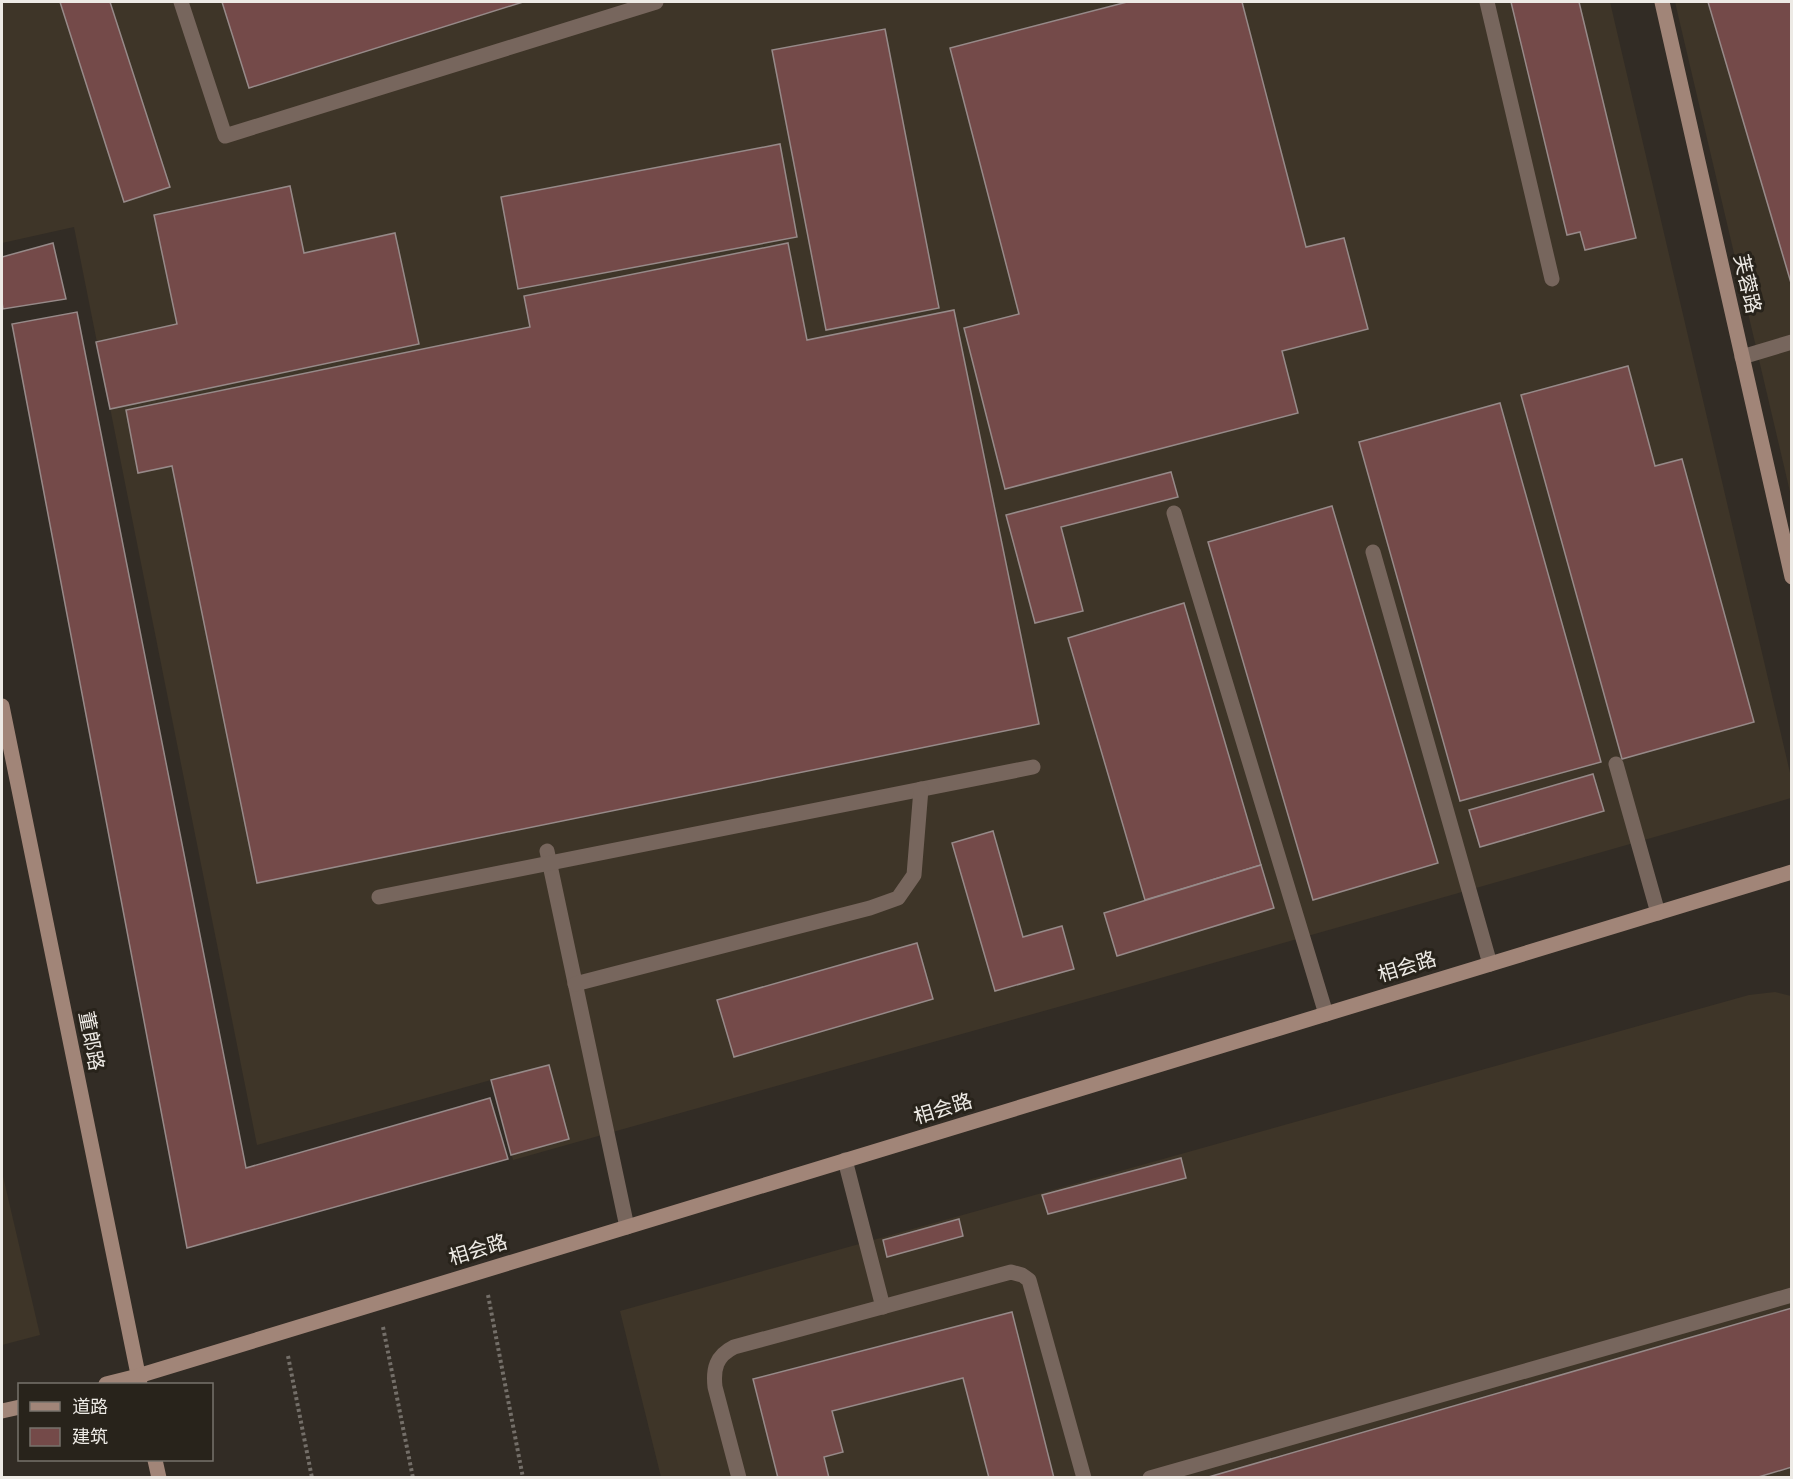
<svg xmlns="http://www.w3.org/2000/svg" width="1793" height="1479" font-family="Karla,'Noto Sans SC',sans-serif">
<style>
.built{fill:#3e3528}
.building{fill:#744a49;stroke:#978a89;stroke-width:1.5}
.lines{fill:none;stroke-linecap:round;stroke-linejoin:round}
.path{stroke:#746f69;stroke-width:4;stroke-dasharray:3 3;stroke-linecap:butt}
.lane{stroke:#77665d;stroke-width:15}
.secondary{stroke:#a18578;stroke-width:15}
.labels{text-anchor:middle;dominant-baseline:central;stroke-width:6;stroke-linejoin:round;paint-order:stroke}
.street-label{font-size:20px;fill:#edeae5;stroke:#28231b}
</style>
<rect width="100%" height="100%" fill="#322c25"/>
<g class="built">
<polygon points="2,2 1610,2 1791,777 1791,798 1115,991 513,1160 491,1080 257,1145 74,227 2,243"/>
<polygon points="1675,2 1791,2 1791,496"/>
<polygon points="1775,992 1791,996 1791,1477 661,1477 620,1311 1749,995"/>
<polygon points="2,1172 40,1335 2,1345"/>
</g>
<g class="building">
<polygon points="60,2 110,2 170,187 124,202"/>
<polygon points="222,2 523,2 249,88"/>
<polygon points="1127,2 1242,2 1306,247 1344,238 1368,329 1282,351 1298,413 1005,489 964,328 1019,314 950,48"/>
<polygon points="1511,2 1579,2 1636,238 1585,250 1580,232 1567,235"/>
<polygon points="1708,2 1792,2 1792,283 1791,283"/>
<polygon points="885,29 939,308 826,330 772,50"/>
<polygon points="780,144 797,237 518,289 501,197"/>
<polygon points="290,186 304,253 395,233 419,344 110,409 96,342 177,324 154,215"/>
<polygon points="53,243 66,299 3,309 2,302 2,257"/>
<polygon points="788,243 807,340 954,310 1039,724 257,883 172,466 138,473 126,410 530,327 524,296"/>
<polygon points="77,312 246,1168 490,1098 508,1159 187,1248 12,324"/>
<polygon points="1628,366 1655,466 1682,459 1754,722 1622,759 1521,395"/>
<polygon points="1500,403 1601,762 1460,801 1359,442"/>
<polygon points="1171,472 1178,497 1061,527 1083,611 1035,623 1006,515"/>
<polygon points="1332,506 1438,863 1313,900 1208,542"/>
<polygon points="1184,603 1261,865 1145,900 1068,638"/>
<polygon points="1593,774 1604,811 1480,847 1469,810"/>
<polygon points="993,831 1023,937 1062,926 1074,969 995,991 952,843"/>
<polygon points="1261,865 1274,908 1117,956 1104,913"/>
<polygon points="917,943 933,999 734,1057 717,1000"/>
<polygon points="549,1065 569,1139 511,1155 491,1080"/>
<polygon points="1181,1158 1186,1178 1048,1214 1042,1195"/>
<polygon points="959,1219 963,1236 887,1257 883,1240"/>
<polygon points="1792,1308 1792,1467 1755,1478 1205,1478"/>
<polygon points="1012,1312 1054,1478 989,1478 963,1378 832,1411 843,1452 824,1457 829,1478 778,1478 753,1379"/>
</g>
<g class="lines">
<g class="path">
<polyline points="488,1295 523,1478"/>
<polyline points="383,1327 413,1478"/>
<polyline points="288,1356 312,1478"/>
</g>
<g class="lane">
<polyline points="181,2 225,136 656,2"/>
<polyline points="1487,2 1552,279"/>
<polyline points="1742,357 1792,342"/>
<polyline points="1174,513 1326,1014"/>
<polyline points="1373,552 1490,964"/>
<polyline points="1616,764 1658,913"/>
<polyline points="547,851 627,1227"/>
<polyline points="379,897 1033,767"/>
<polyline points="575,984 870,908 898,898 914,875 921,789"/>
<polyline points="845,1160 883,1307"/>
<path d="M739,1478L715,1387C713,1369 716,1356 734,1347L1011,1272L1022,1275L1029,1280L1084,1478"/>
<polyline points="1150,1478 1792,1295"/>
</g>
<g class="secondary">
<polyline points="1662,2 1792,577"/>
<polyline points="2,706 140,1384"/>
<polyline points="106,1384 138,1376 1792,872"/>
<polyline points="2,1411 20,1407"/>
<polyline points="155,1460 159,1478"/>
</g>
</g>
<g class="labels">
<g class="street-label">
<text transform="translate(1747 284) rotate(77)">芙蓉路</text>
<text transform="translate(1407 967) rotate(-17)">相会路</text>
<text transform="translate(91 1041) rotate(79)">董郎路</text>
<text transform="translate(943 1109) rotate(-17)">相会路</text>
<text transform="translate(478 1250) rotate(-17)">相会路</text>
</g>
</g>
<rect width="1793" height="1479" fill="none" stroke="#edeae5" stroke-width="6"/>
<rect x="18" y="1383" width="195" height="78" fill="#28231b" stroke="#77736c" stroke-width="1.5"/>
<rect x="30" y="1402" width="30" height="9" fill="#a18578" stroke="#77736c" stroke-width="1.5"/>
<text x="72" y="1413" font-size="18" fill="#edeae5">道路</text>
<rect x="30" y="1428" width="30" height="18" fill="#744a49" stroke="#77736c" stroke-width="1.5"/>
<text x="72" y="1443" font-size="18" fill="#edeae5">建筑</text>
</svg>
